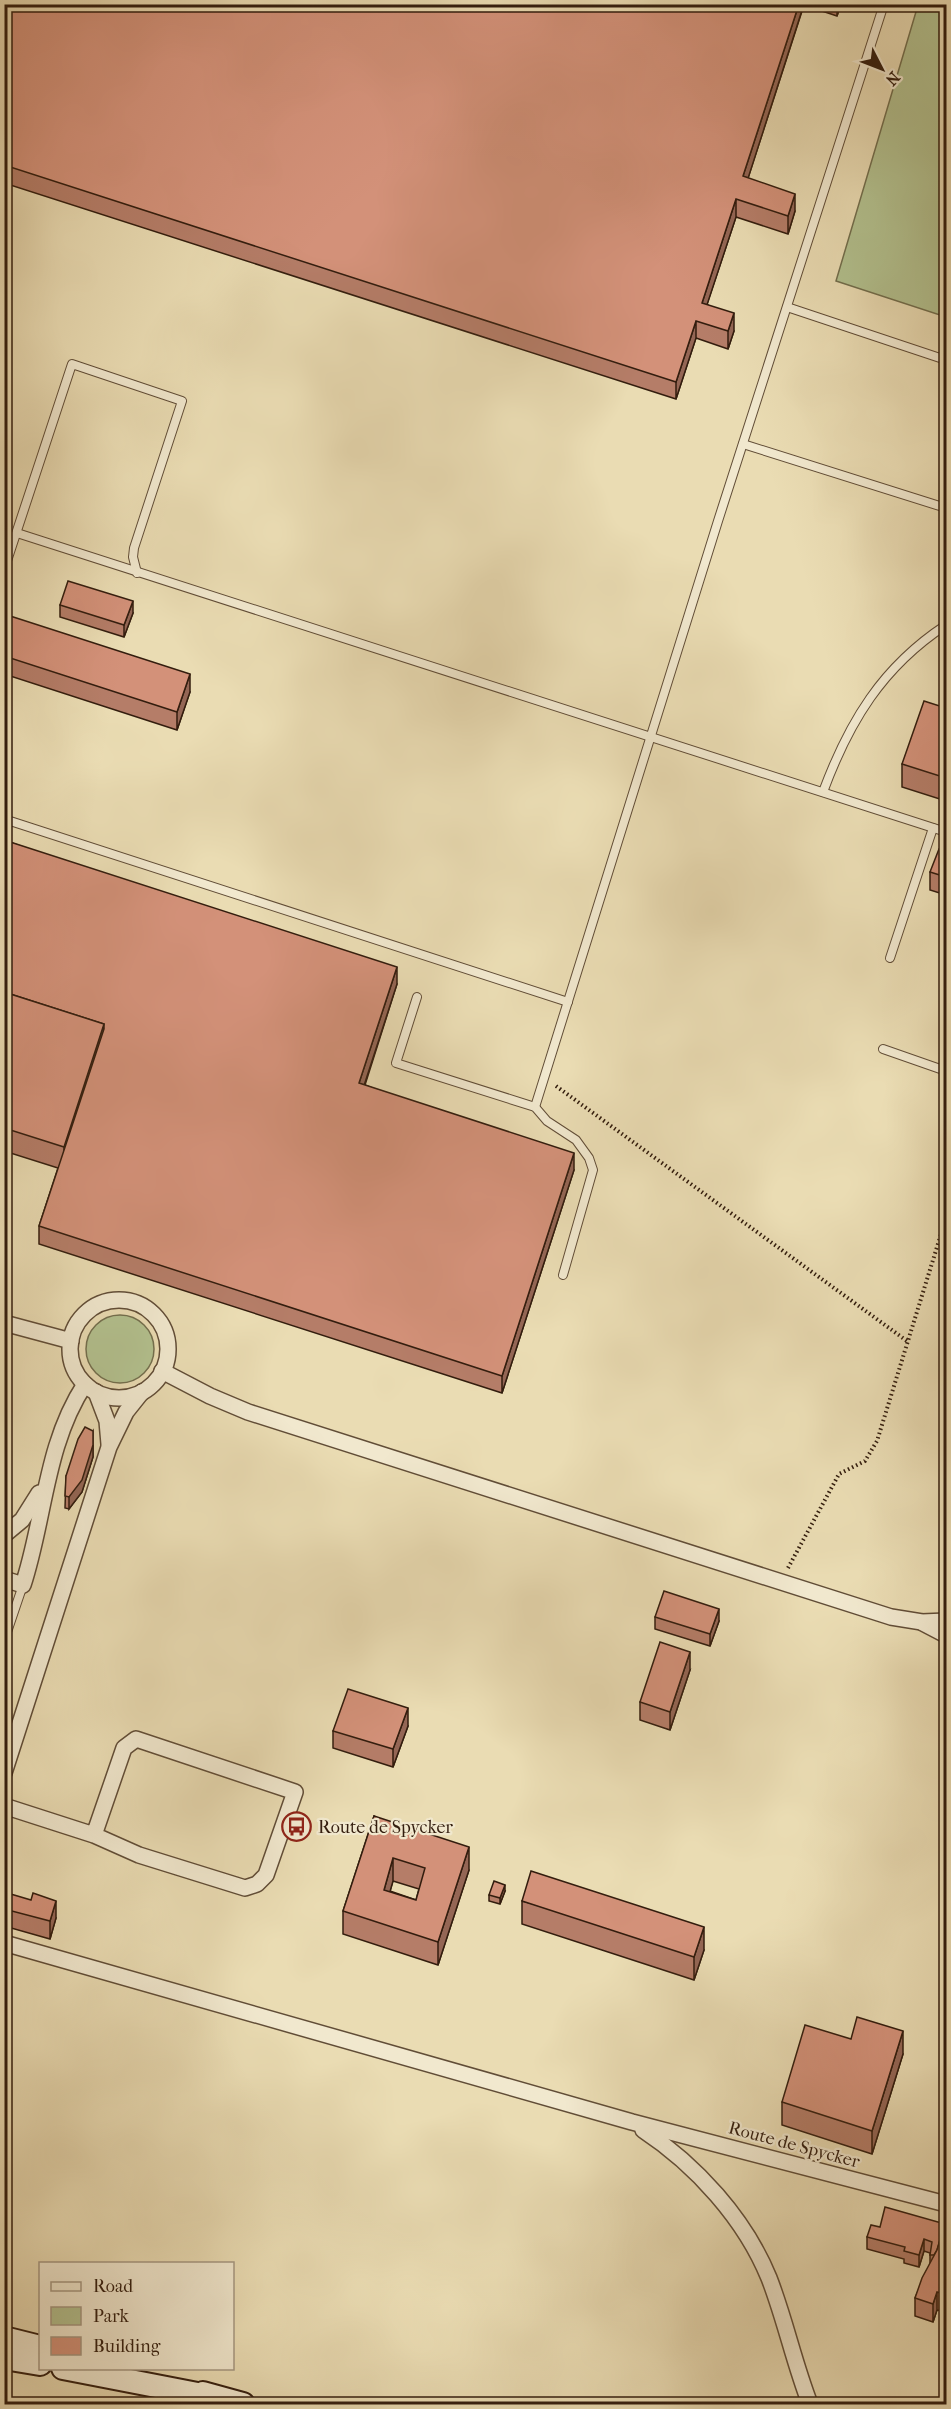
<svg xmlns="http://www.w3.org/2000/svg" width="951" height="2409" font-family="'IM FELL French Canon',serif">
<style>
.green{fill:#b3c18f;stroke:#736f4e;stroke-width:1.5}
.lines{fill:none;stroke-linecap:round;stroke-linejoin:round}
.lane-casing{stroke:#614d37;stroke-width:10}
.street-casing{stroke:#614d37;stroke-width:18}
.secondary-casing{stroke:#331d0e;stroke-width:26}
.path{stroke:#331d0e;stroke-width:4;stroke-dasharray:1.5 3;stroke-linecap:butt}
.lane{stroke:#f1e8ce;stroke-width:8}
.street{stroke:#f1e8ce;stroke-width:15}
.secondary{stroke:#f1e8ce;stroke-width:22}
.wall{fill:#b57d68;stroke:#331d0e;stroke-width:1.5;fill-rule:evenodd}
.shaded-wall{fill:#946655;stroke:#331d0e;stroke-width:1.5}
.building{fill:#d39179;stroke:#331d0e;stroke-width:1.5;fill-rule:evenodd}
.labels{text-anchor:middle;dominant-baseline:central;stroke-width:4.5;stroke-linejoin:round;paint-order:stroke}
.poi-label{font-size:18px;fill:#331d0e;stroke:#f1e8ce;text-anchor:start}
.street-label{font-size:18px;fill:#331d0e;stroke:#f1e8ce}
</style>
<rect width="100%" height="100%" fill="#eadcb3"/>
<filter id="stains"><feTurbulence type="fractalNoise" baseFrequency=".00333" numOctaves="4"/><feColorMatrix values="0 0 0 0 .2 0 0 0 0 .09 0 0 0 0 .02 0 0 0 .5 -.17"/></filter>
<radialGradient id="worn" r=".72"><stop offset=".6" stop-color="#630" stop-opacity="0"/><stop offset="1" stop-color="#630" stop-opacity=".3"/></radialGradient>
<g class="green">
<polygon points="918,5 946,5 946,317 836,281"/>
<circle cx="120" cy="1349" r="34"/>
</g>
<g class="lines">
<defs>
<g id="lane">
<polyline points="787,307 946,360"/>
<polyline points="743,444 946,508"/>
<polyline points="17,533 946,832"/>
<polyline points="4,570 72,364 182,401 134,548 133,557 137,573"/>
<path d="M823,792C849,722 882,667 946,625"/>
<polyline points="4,819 568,1002"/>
<polyline points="890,958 933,828"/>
<polyline points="417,997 396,1063 535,1107 547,1121 576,1140 589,1158 593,1170 563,1275"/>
<polyline points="883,1049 946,1071"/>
<polyline points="535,1107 718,521 884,4"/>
<polyline points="4,1641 23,1585"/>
</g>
<g id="street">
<circle cx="119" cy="1349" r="49"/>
<polyline points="4,1323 71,1341"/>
<polyline points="162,1371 210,1396 248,1412 891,1617 922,1622 946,1621"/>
<polyline points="96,1392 107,1421 109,1444"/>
<polyline points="4,1535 22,1520 39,1493"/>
<path d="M4,1579L23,1585C45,1518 45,1445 85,1384"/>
<polyline points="923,1623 946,1635"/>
<polyline points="4,1773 109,1447 126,1412 142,1392"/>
<polyline points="4,1806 94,1835 139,1855 245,1888 257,1884 266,1875 295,1792 136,1739 124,1748 94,1835"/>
<polyline points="4,1943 632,2122 946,2204"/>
<path d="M643,2130C696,2165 745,2219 769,2278C785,2319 794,2363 810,2404"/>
</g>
<g id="secondary">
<polyline points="4,2338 40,2347"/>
<polyline points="4,2358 40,2364"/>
<polyline points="63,2368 218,2398"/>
<polyline points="203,2393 243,2404"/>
</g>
</defs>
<use href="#lane" class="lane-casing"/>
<use href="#street" class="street-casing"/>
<use href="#secondary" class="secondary-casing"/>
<g class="path">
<polyline points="556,1086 907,1341"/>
<polyline points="788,1568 839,1474 865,1461 877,1441 946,1218"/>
</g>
<use href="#lane" class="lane"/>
<use href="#street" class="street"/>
<use href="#secondary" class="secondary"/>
</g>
<g class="wall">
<polygon points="4,4 841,4 837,16 804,5 748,178 795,211 788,234 736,217 707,304 734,331 728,349 696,338 676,399 4,183"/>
<polygon points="60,605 133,613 124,637 60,617"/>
<polygon points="4,614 190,692 177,730 4,674"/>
<polygon points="946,708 946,801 902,787 902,764"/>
<polygon points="4,840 397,984 365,1085 574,1170 502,1393 39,1244 39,1226 58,1168 4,1151"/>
<polygon points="946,852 946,895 930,890 930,872"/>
<polygon points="93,1431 93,1457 82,1492 69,1509 65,1508 66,1476"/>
<polygon points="655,1617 719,1621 710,1646 655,1629"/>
<polygon points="690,1670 670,1730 640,1720 640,1702"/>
<polygon points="408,1726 393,1767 333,1748 333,1731"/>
<path d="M374,1816L469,1870L438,1965L343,1934V1911ZM393,1881L419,1889L416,1900L390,1891Z"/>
<polygon points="505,1891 500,1904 489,1901 489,1895"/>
<polygon points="4,1892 56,1918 50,1939 4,1926"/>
<polygon points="522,1901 704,1950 694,1980 522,1924"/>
<polygon points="851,2039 903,2054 872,2154 782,2125 782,2102"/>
<polygon points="946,2219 946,2302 944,2311 937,2310 933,2322 915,2316 915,2298 930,2264 930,2253 924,2251 919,2267 904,2263 904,2259 867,2249 867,2237 945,2224"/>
</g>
<g class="shaded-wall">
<polygon points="799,4 804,4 743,194 743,176"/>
<polygon points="837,4 841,4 837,16"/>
<polygon points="795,194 795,211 788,234 788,216"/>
<polygon points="736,199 736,217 702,320 702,303"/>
<polygon points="734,313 734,331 728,349 728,331"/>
<polygon points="696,321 696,338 676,399 676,382"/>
<polygon points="133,601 133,613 124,637 124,625"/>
<polygon points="190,674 190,692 177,730 177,712"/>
<polygon points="397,967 397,984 359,1101 359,1083"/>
<polygon points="104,1024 104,1047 64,1170 64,1147"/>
<polygon points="574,1153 574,1170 502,1393 502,1376"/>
<polygon points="93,1445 93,1457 82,1492 69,1509 69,1497"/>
<polygon points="719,1609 719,1621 710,1646 710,1634"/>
<polygon points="690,1652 690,1670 670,1730 670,1712"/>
<polygon points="408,1708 408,1726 393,1767 393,1749"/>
<polygon points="6,1837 6,1855 4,1860 4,1842"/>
<polygon points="469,1847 469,1870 438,1965 438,1942"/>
<polygon points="393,1858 393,1881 384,1913 384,1890"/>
<polygon points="505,1885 505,1891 500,1904 500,1898"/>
<polygon points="56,1901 56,1918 50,1939 50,1921"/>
<polygon points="704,1927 704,1950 694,1980 694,1957"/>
<polygon points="903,2031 903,2054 872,2154 872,2131"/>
<polygon points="924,2239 924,2251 919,2267 919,2255"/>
<polygon points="946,2284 946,2302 944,2311 944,2294"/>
<polygon points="937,2292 937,2310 933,2322 933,2304"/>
</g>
<g class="building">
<polygon points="4,4 799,4 743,176 795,194 788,216 736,199 702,303 734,313 728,331 696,321 676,382 4,165"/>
<polygon points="68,581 133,601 124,625 60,605"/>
<polygon points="4,614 190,674 177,712 4,656"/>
<polygon points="924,701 946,708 946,778 902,764"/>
<polygon points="4,840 397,967 359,1083 574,1153 502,1376 39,1226 104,1029 104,1024 4,992"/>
<polygon points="939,849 946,852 946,877 930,872"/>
<polygon points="4,992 104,1024 64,1147 4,1128"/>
<polygon points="85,1427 93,1431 93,1445 82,1480 69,1497 65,1496 66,1476 78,1439"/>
<polygon points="664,1591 719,1609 710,1634 655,1617"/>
<polygon points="660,1642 690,1652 670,1712 640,1702"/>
<polygon points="348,1689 408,1708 393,1749 333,1731"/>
<path d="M374,1816L469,1847L438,1942L343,1911ZM393,1858L425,1868L416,1900L384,1890Z"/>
<polygon points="531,1871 704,1927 694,1957 522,1901"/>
<polygon points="494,1881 505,1885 500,1898 489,1895"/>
<polygon points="4,1892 31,1900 33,1893 56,1901 50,1921 4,1909"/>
<polygon points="857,2017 903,2031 872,2131 782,2102 805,2025 851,2039"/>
<polygon points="885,2207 945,2224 937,2250 934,2255 930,2255 932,2242 924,2239 919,2255 904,2251 905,2247 867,2237 871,2225 880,2227"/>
<polygon points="946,2219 946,2284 944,2294 937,2292 933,2304 915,2298 922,2278 937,2250"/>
</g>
<defs>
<symbol id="bus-ring" viewBox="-11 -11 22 22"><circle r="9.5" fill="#f1e8ce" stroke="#8f2418" stroke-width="1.5"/><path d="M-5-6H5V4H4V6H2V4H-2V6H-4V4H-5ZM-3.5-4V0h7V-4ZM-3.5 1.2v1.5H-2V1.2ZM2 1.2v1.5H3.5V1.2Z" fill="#8f2418"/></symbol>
</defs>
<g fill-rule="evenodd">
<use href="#bus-ring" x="280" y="1810" width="33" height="33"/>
</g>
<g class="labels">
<g class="poi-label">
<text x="318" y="1827">Route de Spycker</text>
</g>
<g class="street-label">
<text transform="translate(794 2145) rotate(15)">Route de Spycker</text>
</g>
</g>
<rect width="951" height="2409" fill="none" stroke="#eadcb3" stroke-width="24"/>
<rect x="6" y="6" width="939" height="2397" fill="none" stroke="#331d0e" stroke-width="3"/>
<rect x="12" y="12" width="927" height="2385" fill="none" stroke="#331d0e" stroke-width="1.5"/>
<rect x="39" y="2262" width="195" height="108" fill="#f1e8ce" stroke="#a59781" stroke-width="1.5"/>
<rect x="51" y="2282" width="30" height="9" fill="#f1e8ce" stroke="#a59781" stroke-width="1.5"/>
<text x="93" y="2292" font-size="18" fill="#331d0e">Road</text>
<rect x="51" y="2307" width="30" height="18" fill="#b3c18f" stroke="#a59781" stroke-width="1.5"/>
<text x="93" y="2322" font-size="18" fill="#331d0e">Park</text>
<rect x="51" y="2337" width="30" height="18" fill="#d39179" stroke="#a59781" stroke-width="1.5"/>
<text x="93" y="2352" font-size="18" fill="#331d0e">Building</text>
<g transform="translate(882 69) rotate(132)" stroke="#f1e8ce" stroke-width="4.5" paint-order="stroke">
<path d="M0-4.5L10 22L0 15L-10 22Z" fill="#331d0e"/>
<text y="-9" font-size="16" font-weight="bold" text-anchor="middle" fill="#331d0e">N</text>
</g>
<rect width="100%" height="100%" filter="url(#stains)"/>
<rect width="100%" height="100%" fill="url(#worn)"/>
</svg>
